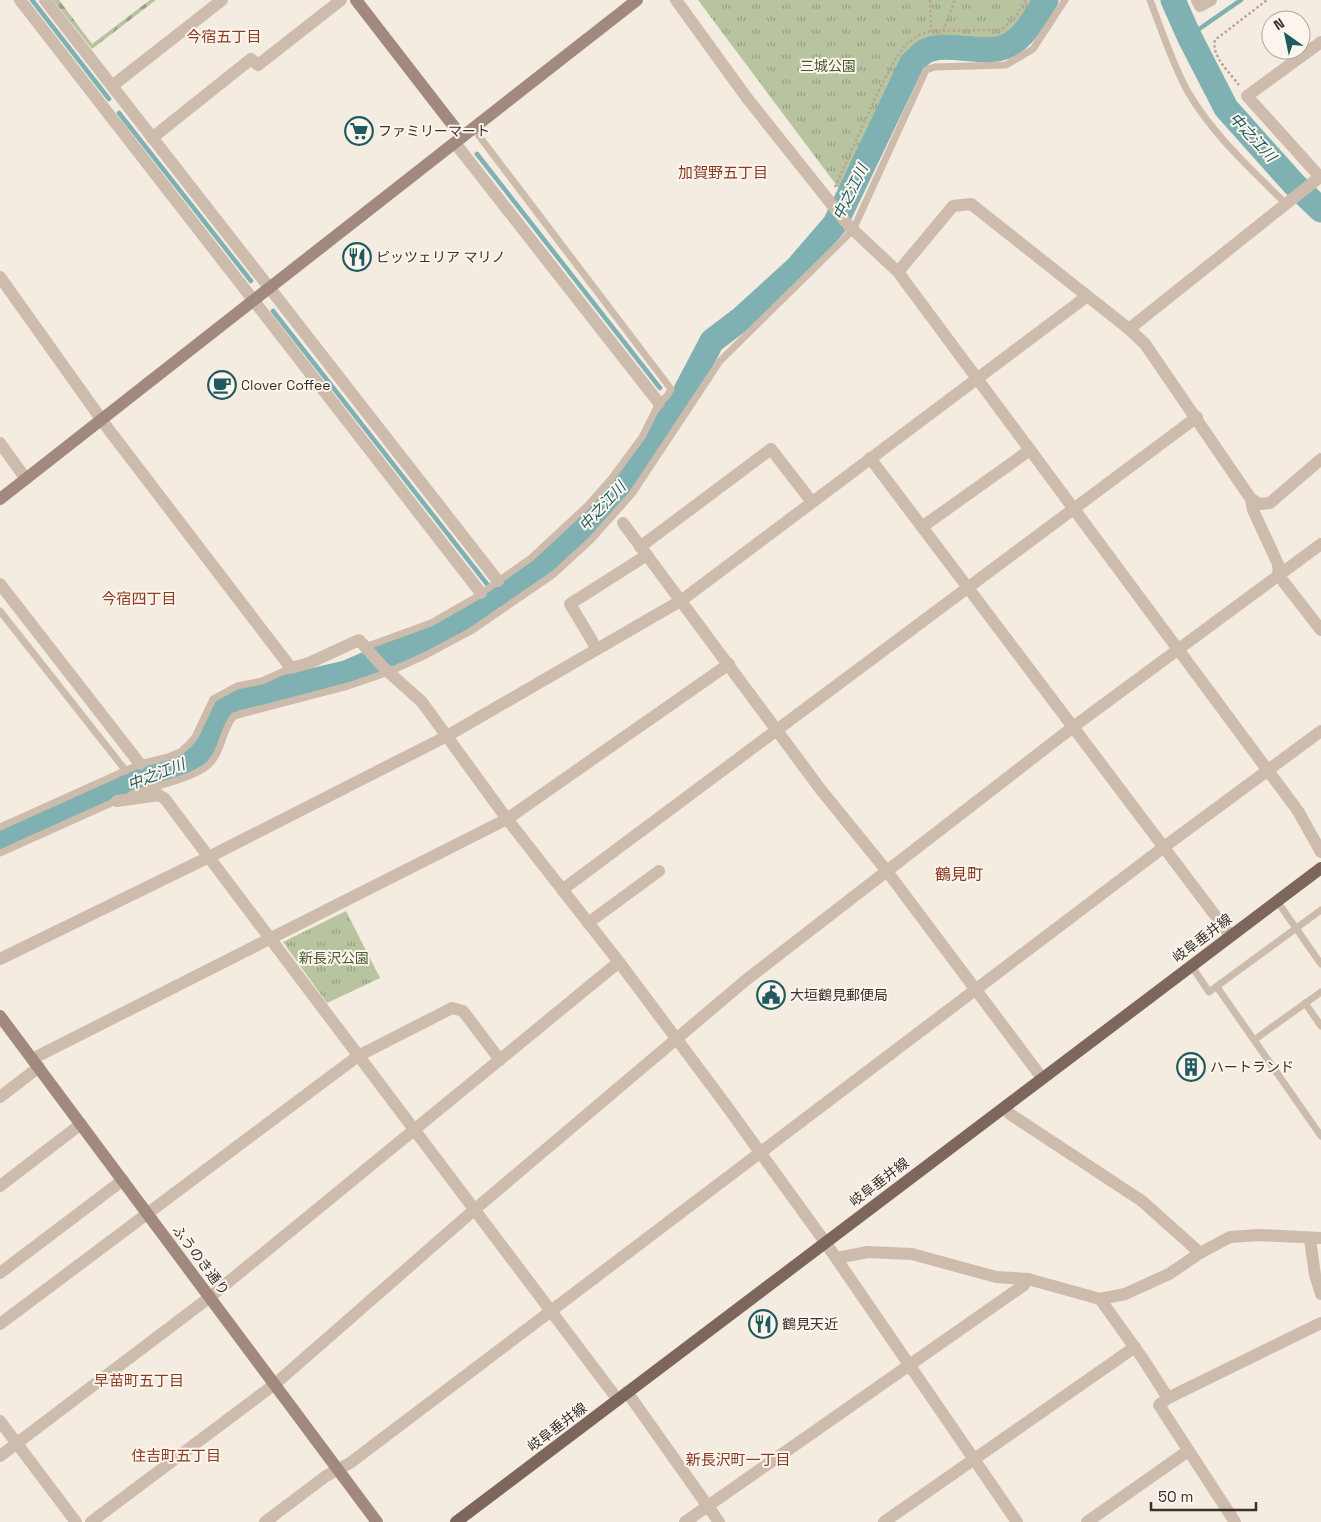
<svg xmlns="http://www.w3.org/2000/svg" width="1321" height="1522" font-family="'Space Grotesk','Noto Sans JP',sans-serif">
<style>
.forest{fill:url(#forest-firs)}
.park{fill:url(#park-tufts)}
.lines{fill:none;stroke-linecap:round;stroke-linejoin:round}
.stream{stroke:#7fb0b2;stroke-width:4.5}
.river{stroke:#7fb0b2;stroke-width:25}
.path{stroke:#b9a596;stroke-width:2.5;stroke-dasharray:2.5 2.5;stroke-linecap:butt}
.lane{stroke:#cdbbac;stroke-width:7}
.street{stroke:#cdbbac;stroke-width:12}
.secondary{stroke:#a18a7d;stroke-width:12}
.primary{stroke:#7d675c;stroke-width:12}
.labels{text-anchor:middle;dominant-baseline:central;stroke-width:4;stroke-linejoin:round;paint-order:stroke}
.park-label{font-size:14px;fill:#4a5a2e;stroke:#fbf5ee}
.poi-label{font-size:14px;fill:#3b302b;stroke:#fbf5ee;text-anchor:start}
.street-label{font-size:14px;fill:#3b302b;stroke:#fbf5ee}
.neighbourhood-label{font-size:15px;fill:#8c3b22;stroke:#fbf5ee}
.water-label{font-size:15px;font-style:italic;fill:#1f5a5e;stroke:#fbf5ee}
.quarter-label{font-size:16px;fill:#8c3b22;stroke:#fbf5ee}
</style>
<defs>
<pattern id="forest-firs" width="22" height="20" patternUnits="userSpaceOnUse" patternTransform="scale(1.25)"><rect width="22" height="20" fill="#b8c4a0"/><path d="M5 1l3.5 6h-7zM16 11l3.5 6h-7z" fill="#97a083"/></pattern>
<pattern id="park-tufts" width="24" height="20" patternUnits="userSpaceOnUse" patternTransform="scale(1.25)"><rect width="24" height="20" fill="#b8c4a0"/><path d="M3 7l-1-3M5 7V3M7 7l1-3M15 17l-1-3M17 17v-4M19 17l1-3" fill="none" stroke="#97a083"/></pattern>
</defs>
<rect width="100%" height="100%" fill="#f4ebe1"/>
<polygon class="forest" points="53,0 59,0 92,44 150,0 156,0 92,49"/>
<g class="park">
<polygon points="698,0 1038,0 1020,27 986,42 946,36 905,54 843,194"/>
<polygon points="346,911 380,978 327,1003 283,942"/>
</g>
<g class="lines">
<g class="stream">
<polyline points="32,0 109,99"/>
<polyline points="1189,36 1241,0"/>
<polyline points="119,113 251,281"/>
<polyline points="477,154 660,388"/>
<polyline points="273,311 487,584"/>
<polyline points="674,406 676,408"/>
</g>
<g class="river">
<polyline points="1173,0 1189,36 1226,108 1294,184 1321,210"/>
<path d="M0,840C47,824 91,798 138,780C157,773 187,769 201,753C219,735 205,717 234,699L346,673L441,632L535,571L566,545L631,475L680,402L712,341L741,319L797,268L835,224L912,63C916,60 920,55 924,52C947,39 985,58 1009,45C1026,36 1036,15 1046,0"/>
</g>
<g class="path">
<polyline points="930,0 931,31"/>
<polyline points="943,31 955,0"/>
<path d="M1239,85C1230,73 1211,56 1215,40L1267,0"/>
<polyline points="835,187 877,94 896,58 906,44 919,35 931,31 1001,30 1014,19 1026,0"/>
</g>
<g class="lane">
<path d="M1150,0C1162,31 1172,63 1188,92C1213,135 1251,169 1286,204"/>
<polyline points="0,611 126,771"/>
<polyline points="365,647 431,623 473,599 531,558 587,506 611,479 642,437 659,403 667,396 671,389 473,128"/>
<path d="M130,795C152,786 198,779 212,761C223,748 222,730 234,716L348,686L389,672L426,655L471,631L554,574L591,540L632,494L720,361L853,230L926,70L935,67L1006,65L1033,49L1065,0"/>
<polyline points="0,827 140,764 168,757 180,752 189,744 195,737 213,699 237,686 262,681 291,668"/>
<polyline points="0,853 118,800"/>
<polyline points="1277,901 1321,964"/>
<polyline points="1191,965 1209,992 1321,910"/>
<polyline points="1217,987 1254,1040 1321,992"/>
<polyline points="1305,1003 1321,1026"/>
<polyline points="1254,1040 1321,1136"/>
</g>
<g class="street">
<polyline points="20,0 481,593"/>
<polyline points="45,0 498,581"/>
<polyline points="676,0 747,98 849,226 898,272 1298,811 1321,852"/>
<polyline points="1197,0 1200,6 1211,0"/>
<polyline points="112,86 222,0"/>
<polyline points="152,138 251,59 258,65 341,0"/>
<polyline points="455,143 659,403"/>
<polyline points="1320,177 1247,96 1321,42"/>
<polyline points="898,272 953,206 971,204 1129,329 1145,344 1251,499 1253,510 1278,564 1279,576 1321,630"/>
<polyline points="0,277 109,430 291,668 309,663 359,640 384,668 422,702 507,819 619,962 723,1101 825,1242 1017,1522"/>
<polyline points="1129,329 1321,176"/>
<polyline points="0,443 26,479"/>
<polyline points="870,458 1230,935"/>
<polyline points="1251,499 1260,504 1270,503 1321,459"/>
<polyline points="623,523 821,790 886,870 1042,1078"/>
<polyline points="922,527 1030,450"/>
<polyline points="640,547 771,449 812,502"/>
<polyline points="0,584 140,764"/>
<polyline points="597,649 570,604 647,555"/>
<polyline points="117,801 159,795 165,799 618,1400"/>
<polyline points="562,890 1197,417"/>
<polyline points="588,923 659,871"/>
<polyline points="0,959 209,857 447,736 682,600 1086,297"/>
<polyline points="32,1059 507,819 729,664"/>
<polyline points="0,1097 39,1067"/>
<polyline points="1005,1107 1010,1114 1142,1201 1200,1253"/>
<polyline points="0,1186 81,1124"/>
<polyline points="1310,1239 1315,1275 1321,1294"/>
<polyline points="836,1258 868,1252 912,1254 996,1277 1028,1279 1100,1299 1125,1294 1169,1274 1200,1253 1230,1237 1259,1235 1321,1238"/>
<polyline points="0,1273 123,1180"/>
<polyline points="1100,1299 1143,1359 1168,1398"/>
<polyline points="0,1324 358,1056 452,1008 463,1011 500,1060"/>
<polyline points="627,1392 719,1522"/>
<polyline points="0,1421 76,1522"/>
<polyline points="0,1456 210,1297 619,962"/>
<polyline points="91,1522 275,1384 474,1210 746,980 1073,727 1321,544"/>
<polyline points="265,1522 326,1476 350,1463 1164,847 1321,731"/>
<polyline points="685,1522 1024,1285 1028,1279"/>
<polyline points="884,1522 1135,1347"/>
<polyline points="1087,1522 1188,1451"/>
<polyline points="1235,1522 1159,1405 1168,1398 1321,1323"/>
</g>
<g class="secondary">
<polyline points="356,0 462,137 637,0"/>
<polyline points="0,499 462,137"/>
<polyline points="0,1016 377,1522"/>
</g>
<polyline class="primary" points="456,1522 1321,868"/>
</g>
<defs>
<symbol id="supermarket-ring" viewBox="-11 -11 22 22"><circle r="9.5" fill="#fbf5ee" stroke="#1f5a5e" stroke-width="1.5"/><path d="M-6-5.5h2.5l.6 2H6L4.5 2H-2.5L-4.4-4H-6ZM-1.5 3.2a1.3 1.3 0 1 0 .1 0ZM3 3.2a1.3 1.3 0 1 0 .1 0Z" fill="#1f5a5e"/></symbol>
<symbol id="restaurant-ring" viewBox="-11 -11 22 22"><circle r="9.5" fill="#fbf5ee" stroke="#1f5a5e" stroke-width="1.5"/><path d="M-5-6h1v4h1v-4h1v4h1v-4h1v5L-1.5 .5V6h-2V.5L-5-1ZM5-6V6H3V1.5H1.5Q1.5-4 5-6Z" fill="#1f5a5e"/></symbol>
<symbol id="cafe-ring" viewBox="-11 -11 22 22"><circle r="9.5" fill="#fbf5ee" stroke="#1f5a5e" stroke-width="1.5"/><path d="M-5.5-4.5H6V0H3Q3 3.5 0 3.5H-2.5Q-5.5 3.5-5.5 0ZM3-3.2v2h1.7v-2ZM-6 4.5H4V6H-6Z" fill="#1f5a5e"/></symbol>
<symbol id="civic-ring" viewBox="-11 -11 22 22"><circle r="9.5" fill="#fbf5ee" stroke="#1f5a5e" stroke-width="1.5"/><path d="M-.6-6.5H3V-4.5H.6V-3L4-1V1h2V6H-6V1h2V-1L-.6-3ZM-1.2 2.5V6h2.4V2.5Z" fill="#1f5a5e"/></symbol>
<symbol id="building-ring" viewBox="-11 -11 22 22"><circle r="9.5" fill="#fbf5ee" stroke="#1f5a5e" stroke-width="1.5"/><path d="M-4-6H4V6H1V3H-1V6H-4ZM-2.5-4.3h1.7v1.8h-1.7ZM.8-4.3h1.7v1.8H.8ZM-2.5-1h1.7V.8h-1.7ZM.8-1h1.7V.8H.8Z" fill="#1f5a5e"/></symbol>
</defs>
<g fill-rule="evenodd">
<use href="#supermarket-ring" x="343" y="115" width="32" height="32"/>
<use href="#restaurant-ring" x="341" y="241" width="32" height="32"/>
<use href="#cafe-ring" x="206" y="369" width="32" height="32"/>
<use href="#civic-ring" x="755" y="979" width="32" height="32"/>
<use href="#building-ring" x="1175" y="1051" width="32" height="32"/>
<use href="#restaurant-ring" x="747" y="1308" width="32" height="32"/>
</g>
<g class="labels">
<g class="park-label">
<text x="828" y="66">三城公園</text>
<text x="334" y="958">新長沢公園</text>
</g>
<g class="poi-label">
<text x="378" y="131">ファミリーマート</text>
<text x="376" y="257">ピッツェリア マリノ</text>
<text x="241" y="385">Clover Coffee</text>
<text x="790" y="995">大垣鶴見郵便局</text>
<text x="1210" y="1067">ハートランド</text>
<text x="782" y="1324">鶴見天近</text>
</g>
<g class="street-label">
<text transform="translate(1202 938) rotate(-37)">岐阜垂井線</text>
<text transform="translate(879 1182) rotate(-37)">岐阜垂井線</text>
<text transform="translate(201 1260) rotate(53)">ふうのき通り</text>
<text transform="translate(557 1427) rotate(-37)">岐阜垂井線</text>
</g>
<g class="neighbourhood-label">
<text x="224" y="36">今宿五丁目</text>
<text x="723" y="172">加賀野五丁目</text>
<text x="139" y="598">今宿四丁目</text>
<text x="139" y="1380">早苗町五丁目</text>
<text x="176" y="1455">住吉町五丁目</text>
<text x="738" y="1459">新長沢町一丁目</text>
</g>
<g class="water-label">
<text transform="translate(1253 137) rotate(47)">中之江川</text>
<text transform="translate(850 192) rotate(-64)">中之江川</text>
<text transform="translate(602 506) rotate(-47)">中之江川</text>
<text transform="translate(156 774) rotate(-21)">中之江川</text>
</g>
<g class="quarter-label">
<text x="959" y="874">鶴見町</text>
</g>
</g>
<g transform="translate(1286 35) rotate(327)"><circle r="24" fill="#fbf5ee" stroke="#aea6a0"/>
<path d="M0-4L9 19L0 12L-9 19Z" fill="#1f5a5e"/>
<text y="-8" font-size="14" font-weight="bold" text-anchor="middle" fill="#3b302b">N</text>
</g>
<path d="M1151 1502v8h105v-8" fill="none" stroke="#3b302b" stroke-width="2.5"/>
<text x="1158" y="1502" font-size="15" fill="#3b302b" stroke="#fbf5ee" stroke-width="4" paint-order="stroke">50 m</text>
</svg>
